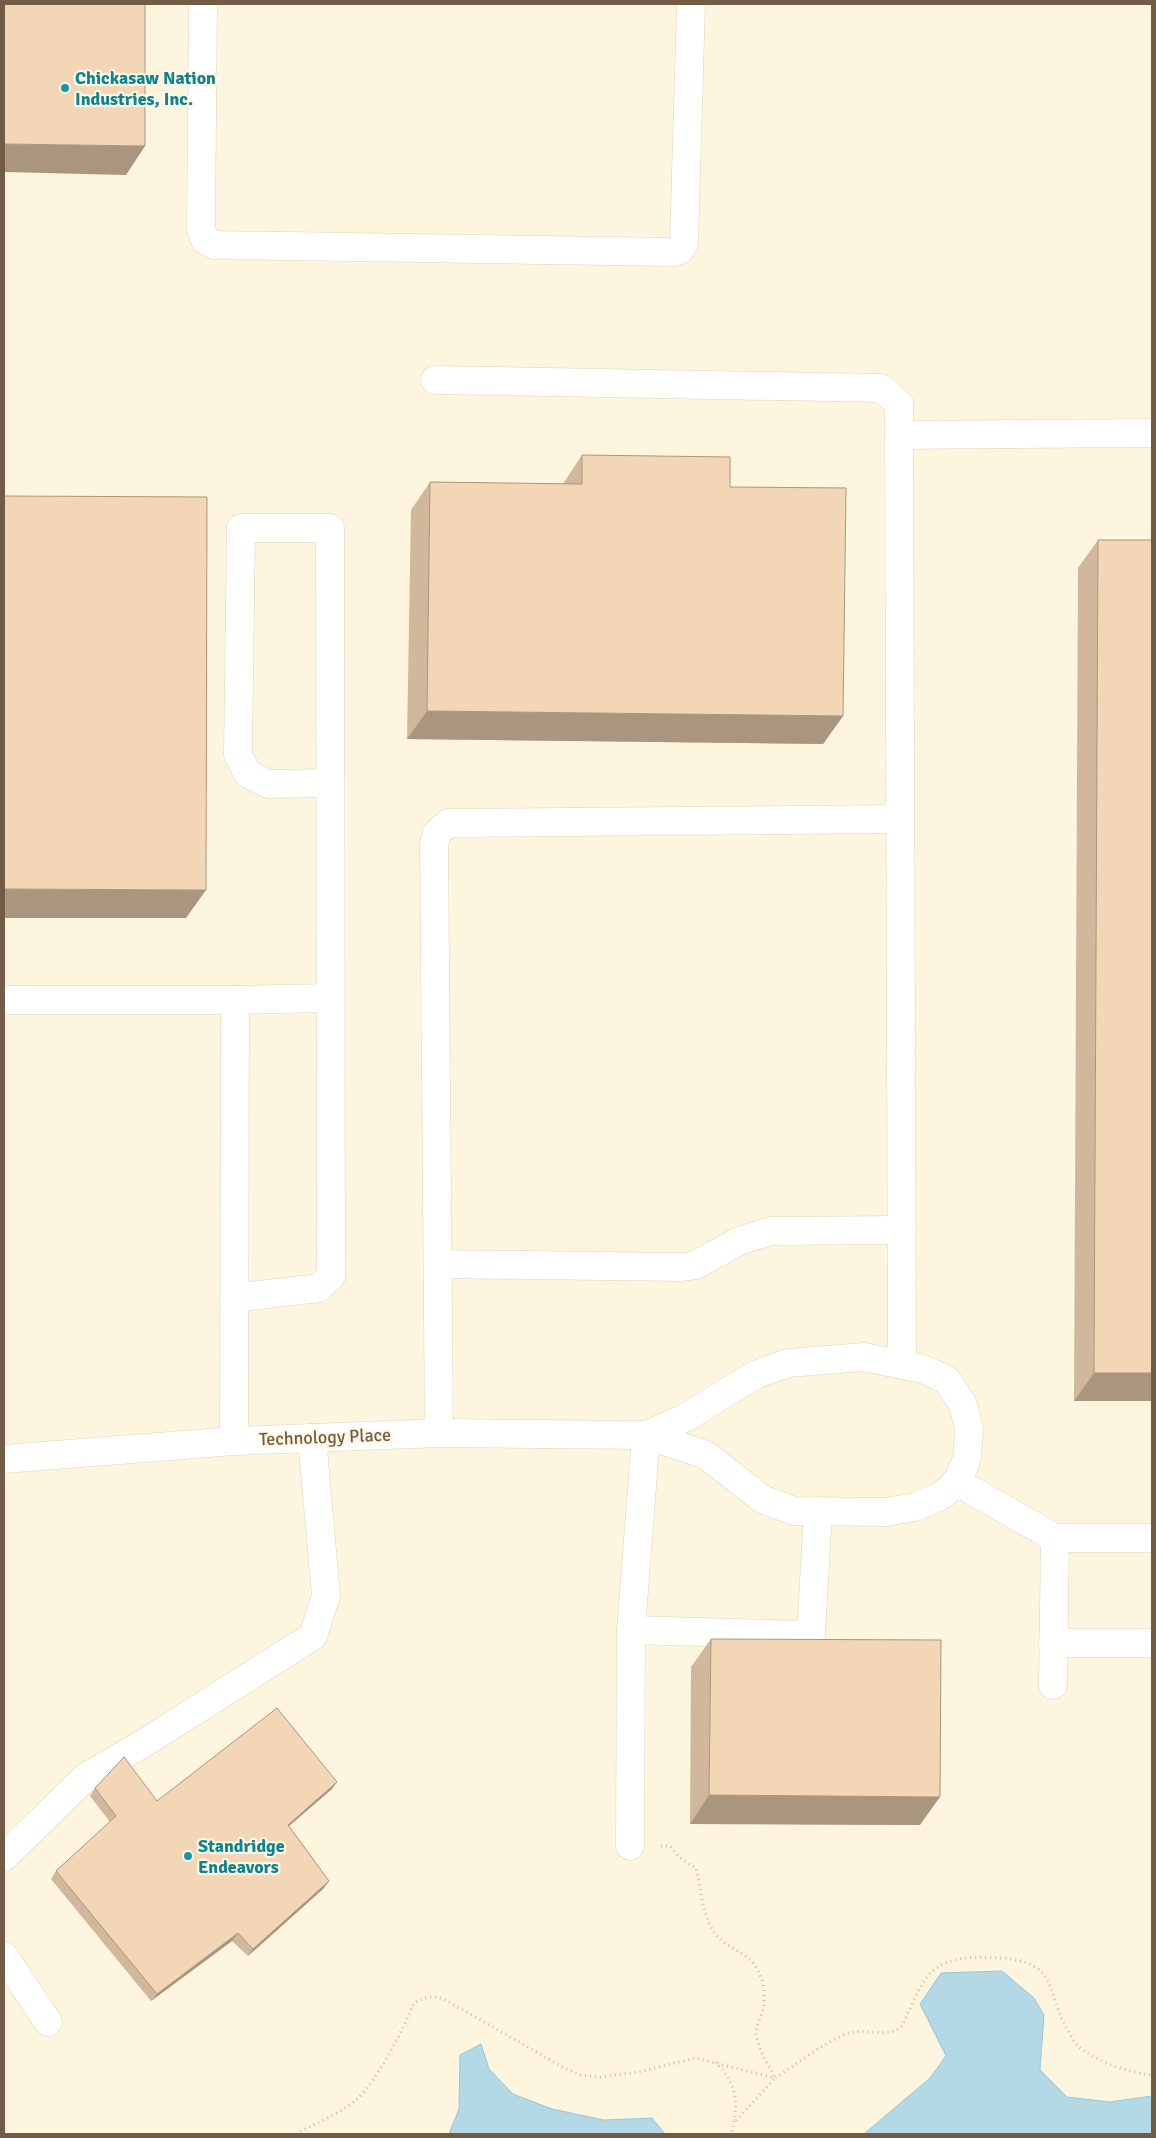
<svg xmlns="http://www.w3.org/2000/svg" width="1156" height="2138" font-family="Signika,sans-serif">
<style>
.water{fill:#b3d8e6;stroke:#99c6d9}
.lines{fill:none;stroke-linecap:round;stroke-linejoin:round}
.minor-casing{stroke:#e1d2ba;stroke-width:29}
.path{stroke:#d7ba99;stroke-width:3;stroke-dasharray:1 4;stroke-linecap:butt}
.minor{stroke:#fff;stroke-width:28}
.wall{fill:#d1b89c}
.shaded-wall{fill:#aa967f}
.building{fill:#f3d6b5;stroke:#aa967f}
.culture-dot{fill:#0f9aa8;stroke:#fff8e5;stroke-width:2}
.labels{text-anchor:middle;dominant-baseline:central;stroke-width:4.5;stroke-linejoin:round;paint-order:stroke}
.culture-label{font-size:18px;font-weight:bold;fill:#0d838f;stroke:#fff8e5;text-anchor:start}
.street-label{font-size:18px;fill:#735c46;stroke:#fff8e5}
</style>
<rect width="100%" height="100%" fill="#fdf5de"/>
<g class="water">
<polygon points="1002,1971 1034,1998 1044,2015 1040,2070 1067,2097 1110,2102 1152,2096 1152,2134 864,2134 930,2078 946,2056 920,2004 941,1973"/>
<polygon points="481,2044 489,2069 513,2094 552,2109 604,2120 652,2118 665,2134 449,2134 459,2109 460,2055"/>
</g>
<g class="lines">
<defs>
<g id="minor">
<polyline points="203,4 201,229 205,240 214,245 674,252 680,250 684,243 691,4"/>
<polyline points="435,380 881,388 899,404 902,1365"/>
<polyline points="899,435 1152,433"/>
<polyline points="4,1000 235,1000 234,1441"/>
<polyline points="235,1000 330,998"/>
<polyline points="438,1264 682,1267 696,1265 739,1241 771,1231 902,1230"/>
<polyline points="234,1298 319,1288 331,1276 330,528 241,528 238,755 248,774 268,784 330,783"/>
<polyline points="439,1433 434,844 437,833 448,823 900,819"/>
<polyline points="646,1435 631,1630 811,1635 818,1511"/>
<polyline points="4,1459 234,1441 439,1433 646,1435 706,1455 762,1499 794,1511 886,1512 915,1507 941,1496 957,1482 967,1459 969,1429 963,1405 947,1380 923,1369 864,1357 788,1363 755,1375 685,1418 646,1435"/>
<polyline points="957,1482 1055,1538 1053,1685"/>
<polyline points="1055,1538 1152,1538"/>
<polyline points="1053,1643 1152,1643"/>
<polyline points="630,1846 631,1630"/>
<polyline points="4,1857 86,1777 144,1743 313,1636 326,1596 312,1438"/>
<polyline points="4,1956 48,2022"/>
</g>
</defs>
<use href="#minor" class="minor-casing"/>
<g class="path">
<path d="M661,1846H670L679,1857L696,1868C702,1892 702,1923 721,1940C733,1950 749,1954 757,1969C765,1982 766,1999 762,2013C759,2022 754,2029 757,2039C760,2052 769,2066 775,2078L734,2123"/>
<path d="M715,2062C738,2084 739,2105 731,2134"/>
<path d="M296,2134C312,2125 345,2111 357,2099C378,2079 403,2030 414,2003C425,1997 432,1995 444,1999L566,2069L581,2075L601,2077L638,2072L695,2058L775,2078C796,2065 831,2037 853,2032C868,2029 888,2038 901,2027C904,2024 906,2017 908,2013C917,1994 924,1972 945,1963C963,1956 983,1957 1001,1958C1059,1962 1045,1991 1068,2031C1071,2035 1073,2040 1076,2044C1095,2062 1127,2072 1152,2075"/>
</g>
<use href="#minor" class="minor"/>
</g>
<g class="wall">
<polygon points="582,455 730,487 843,716 823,744 407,739 411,510 430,482 563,484"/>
<polygon points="1098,540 1152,540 1152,1401 1074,1401 1078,568"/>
<polygon points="711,1639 920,1825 690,1824 691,1667"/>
<polygon points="95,1788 157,1801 332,1789 289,1826 329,1881 323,1889 248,1956 232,1941 151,2001 51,1879 56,1871 110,1822 90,1796"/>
</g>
<g class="shaded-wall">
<polygon points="4,144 145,146 126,175 4,172"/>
<polygon points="427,711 843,716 823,744 407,739"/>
<polygon points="4,889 206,890 186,918 4,918"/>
<polygon points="1094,1373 1152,1373 1152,1401 1074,1401"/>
<polygon points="337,1782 332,1789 282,1832 288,1825"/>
<polygon points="709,1795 940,1797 920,1825 690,1824"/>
<polygon points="329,1881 323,1889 248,1956 253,1949"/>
<polygon points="238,1933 232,1941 151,2001 157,1994"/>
</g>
<g class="building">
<polygon points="4,4 145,4 145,146 4,144"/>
<polygon points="582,455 730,457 730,487 846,488 843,716 427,711 430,482 582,484"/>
<polygon points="4,496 207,497 206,890 4,889"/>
<polygon points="1098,540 1152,540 1152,1373 1094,1373"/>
<polygon points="711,1639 941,1640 940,1797 709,1795"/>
<polygon points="277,1708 337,1782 288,1825 329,1881 253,1949 238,1933 157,1994 56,1871 116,1816 95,1788 124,1757 157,1801"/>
</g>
<g class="culture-dot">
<circle cx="65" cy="88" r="5"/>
<circle cx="188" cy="1856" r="5"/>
</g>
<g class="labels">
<g class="culture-label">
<text x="75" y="78">Chickasaw Nation<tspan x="75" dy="21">Industries, Inc.</tspan></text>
<text x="198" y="1846">Standridge<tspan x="198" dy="21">Endeavors</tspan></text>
</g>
<g class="street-label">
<text transform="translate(325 1437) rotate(-2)">Technology Place</text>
</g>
</g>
<rect width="1156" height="2138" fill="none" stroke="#735c46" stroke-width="10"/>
</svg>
